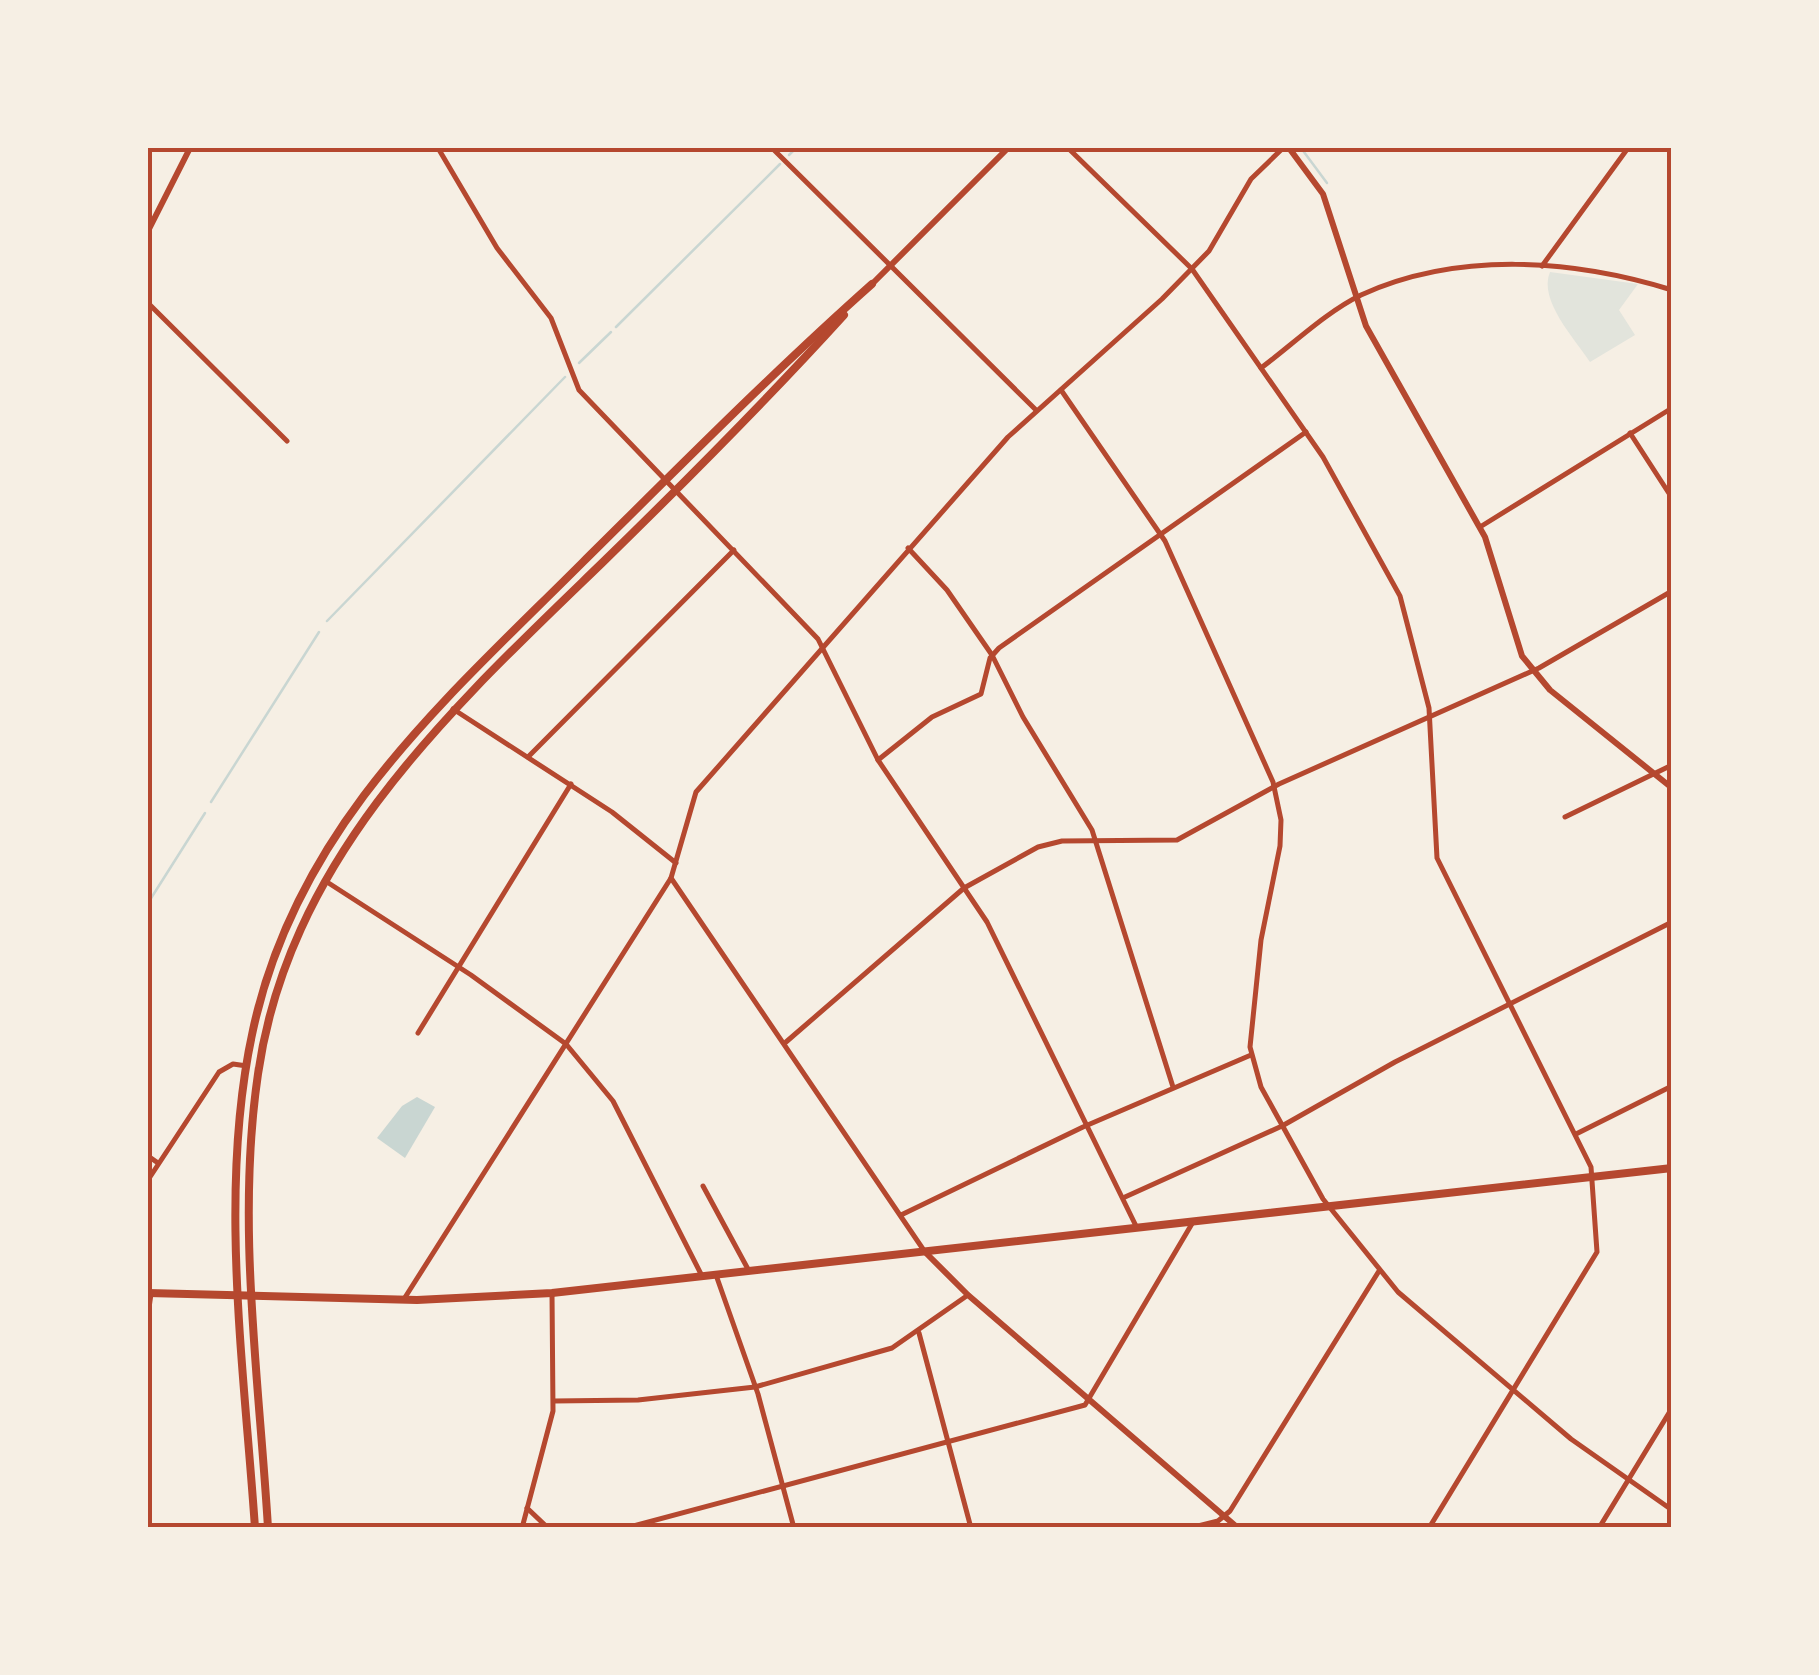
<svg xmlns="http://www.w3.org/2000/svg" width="1819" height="1675" font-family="'DejaVu Sans',sans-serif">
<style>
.green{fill:#e2e4dc}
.water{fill:#c9d6d2}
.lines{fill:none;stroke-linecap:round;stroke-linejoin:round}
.stream{stroke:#c9d6d2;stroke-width:2.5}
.minor{stroke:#b5482f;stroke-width:5}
.tertiary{stroke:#b5482f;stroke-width:6}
.secondary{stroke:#b5482f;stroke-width:6}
.primary{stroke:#b5482f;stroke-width:8}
.trunk{stroke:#b5482f;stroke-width:8}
.neatline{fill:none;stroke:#b5482f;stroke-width:4}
</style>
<rect width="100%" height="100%" fill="#f6efe4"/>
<path class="green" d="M1550,272L1638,284L1619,310L1635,335L1590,362C1575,339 1538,300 1550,272Z"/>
<polygon class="water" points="417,1097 435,1107 405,1158 377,1138 402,1106"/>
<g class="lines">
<g class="stream">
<polyline points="1301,148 1327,183"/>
<polyline points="789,155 796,148"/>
<polyline points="616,327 780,164"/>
<polyline points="579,363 611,332"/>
<polyline points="327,621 565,377"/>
<polyline points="211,802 319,632"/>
<polyline points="148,903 205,813"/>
</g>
<g class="minor">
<polyline points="438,148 497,248 551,318 579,390 818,639 878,760 987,922 1137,1228"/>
<polyline points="772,148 1036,410"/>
<polyline points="1068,148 1192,269 1323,457 1400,596 1429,708 1437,858 1591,1167 1597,1252 1429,1528"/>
<polyline points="1542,266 1628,148"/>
<polyline points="148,303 287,441"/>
<path d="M1261,368C1292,345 1326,312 1361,295C1458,251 1572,259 1672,290"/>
<polyline points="1061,390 1165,541 1273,782 1281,820 1280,846 1261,940 1250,1047 1261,1087 1323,1199 1398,1292 1571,1439 1672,1510"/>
<polyline points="1630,433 1672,498"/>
<polyline points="1480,527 1672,408"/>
<polyline points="908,548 947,590 992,655 1023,717 1092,830 1173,1087"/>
<polyline points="453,709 612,812 676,863"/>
<polyline points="528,757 734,550"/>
<polyline points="878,760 932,717 981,694 990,658 999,648 1306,432"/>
<polyline points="1565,817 1672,765"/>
<polyline points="671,878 925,1252"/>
<polyline points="327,882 471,975 566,1044 613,1101 702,1276"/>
<polyline points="418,1033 571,784"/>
<polyline points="786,1042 964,888 1038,847 1062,841 1177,840 1279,784 1539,668 1672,591"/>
<polyline points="1576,1134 1672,1086"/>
<polyline points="148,1156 158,1163"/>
<polyline points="148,1180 219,1072 233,1064 247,1066"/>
<polyline points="703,1186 749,1271"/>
<polyline points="1125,1197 1282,1126 1395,1062 1672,922"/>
<polyline points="901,1215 1083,1127 1251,1055"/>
<polyline points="716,1275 758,1394 794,1528"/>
<polyline points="404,1299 671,878 696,792 1008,437 1162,299 1209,251 1251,179 1283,148"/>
<polyline points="148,1315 151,1294"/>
<polyline points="919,1333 971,1528"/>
<polyline points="554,1401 638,1400 755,1387 892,1348 968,1295"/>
<polyline points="527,1508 548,1528"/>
<polyline points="522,1528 553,1411 552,1293"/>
<polyline points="626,1528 1085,1405 1193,1222"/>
<polyline points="1190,1528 1218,1521 1230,1511 1379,1271"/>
<polyline points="1599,1528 1672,1408"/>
</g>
<g class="tertiary">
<polyline points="148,231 190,148"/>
<polyline points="872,284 1008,148"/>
<polyline points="925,1252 968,1295 1238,1528"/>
</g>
<polyline class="secondary" points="1289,148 1323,194 1366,326 1485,537 1522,656 1550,690 1672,788"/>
<g class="primary">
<path d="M255,1528C244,1367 218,1188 253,1030C297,827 443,702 583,562C678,468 772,373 872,284"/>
<path d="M268,1528C259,1378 236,1223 258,1074C289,857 451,709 601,564C684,483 766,401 844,315"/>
</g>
<polyline class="trunk" points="148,1293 417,1300 552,1293 1672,1168"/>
</g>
<rect width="1819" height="1675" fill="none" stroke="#f6efe4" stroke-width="300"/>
<rect x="150" y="150" width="1519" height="1375" class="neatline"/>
</svg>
